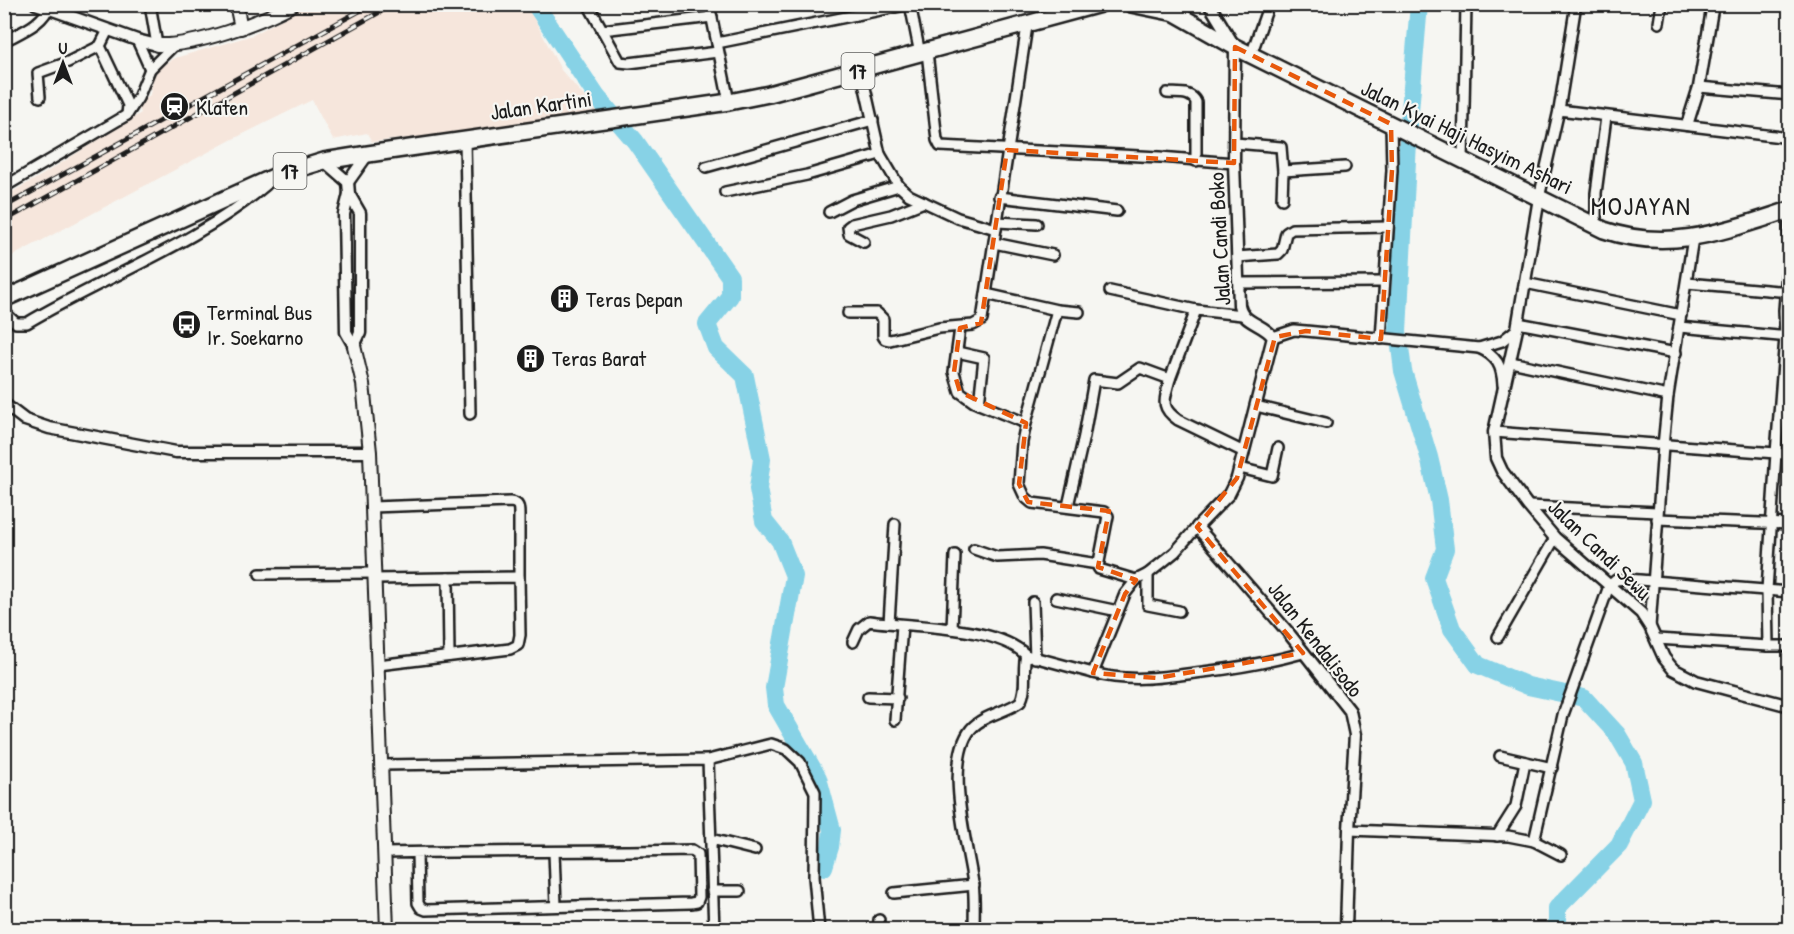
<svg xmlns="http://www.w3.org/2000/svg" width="1794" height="934" font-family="'Patrick Hand',sans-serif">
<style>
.built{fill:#f6e6dc}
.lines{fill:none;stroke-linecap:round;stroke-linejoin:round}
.river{stroke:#87d2e6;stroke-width:18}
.minor-casing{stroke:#1c1c1c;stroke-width:14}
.tertiary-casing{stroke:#1c1c1c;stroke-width:15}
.secondary-casing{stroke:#1c1c1c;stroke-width:16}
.trunk-casing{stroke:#1c1c1c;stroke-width:20}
.minor{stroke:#f6f6f2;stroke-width:9}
.tertiary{stroke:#f6f6f2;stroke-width:10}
.secondary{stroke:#f6f6f2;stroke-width:12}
.trunk{stroke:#f6f6f2;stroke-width:15}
.rail-casing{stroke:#1c1c1c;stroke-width:5}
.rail{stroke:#f6f6f2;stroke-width:3;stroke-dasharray:9;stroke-linecap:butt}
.marked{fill:none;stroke:#e8590c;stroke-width:4.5;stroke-dasharray:12 8;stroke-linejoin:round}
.labels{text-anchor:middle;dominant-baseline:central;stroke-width:4.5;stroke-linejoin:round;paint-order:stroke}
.shield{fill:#f6f6f2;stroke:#5d5d5c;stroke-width:1.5}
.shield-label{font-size:21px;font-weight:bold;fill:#1c1c1c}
.street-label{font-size:22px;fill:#1c1c1c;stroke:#f6f6f2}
.poi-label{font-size:22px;fill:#1c1c1c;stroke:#f6f6f2;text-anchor:start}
.quarter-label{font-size:26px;letter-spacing:1.5px;fill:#1c1c1c;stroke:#f6f6f2}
</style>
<rect width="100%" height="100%" fill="#f6f6f2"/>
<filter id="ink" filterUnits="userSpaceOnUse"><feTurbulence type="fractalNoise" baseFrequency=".0167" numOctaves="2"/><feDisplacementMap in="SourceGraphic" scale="12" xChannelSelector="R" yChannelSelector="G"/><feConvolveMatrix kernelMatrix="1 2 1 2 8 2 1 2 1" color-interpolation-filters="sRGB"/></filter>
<g filter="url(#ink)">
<polygon class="built" points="307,5 527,5 561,70 597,111 458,133 372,142 367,133 333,140 312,100 231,140 5,260 5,196 42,175 141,113 137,104 150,95 153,78 159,68 175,58 253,35"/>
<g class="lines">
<g class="river">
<polyline points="535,4 597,97 635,141 730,277 730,296 707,324 716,348 745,376 762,459 758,489 764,521 780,541 794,576 774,688 776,705 818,778 832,830 830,847 824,867"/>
<polyline points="1419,4 1409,123 1398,331 1403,371 1429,457 1439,500 1445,549 1434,578 1452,629 1478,665 1528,686 1584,698 1617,734 1634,763 1642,800 1619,845 1557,908 1557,930"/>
</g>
<defs>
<g id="minor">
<polyline points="150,4 157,45"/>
<polyline points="588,4 620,62 629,63 718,52"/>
<polyline points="709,4 729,102"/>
<polyline points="910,4 920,54"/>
<polyline points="1695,4 1713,8"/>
<polyline points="56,11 68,4"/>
<polyline points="1659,23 1662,4"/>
<polyline points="602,30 712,17"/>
<polyline points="137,40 150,69"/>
<path d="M4,41C21,32 44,24 50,4"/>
<polyline points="717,43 911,4"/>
<polyline points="100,46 128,105 127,115"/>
<polyline points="927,52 937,140 940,146 1160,157 1234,163"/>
<polyline points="1251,55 1269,4"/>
<polyline points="861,70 880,154 899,186 909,195 958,218 996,229"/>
<polyline points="1699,87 1790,95"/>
<path d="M1167,93C1178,94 1191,91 1196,102V161"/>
<polyline points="40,97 38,73 68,62 100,46 108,30"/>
<polyline points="1559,110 1576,4"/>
<polyline points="465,139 470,414"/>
<polyline points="1235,143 1281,147 1283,171 1345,167"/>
<polyline points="1463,160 1466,4"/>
<polyline points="706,167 873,120"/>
<polyline points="4,187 127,115 138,98 150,69 173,46"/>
<polyline points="725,192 807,175 880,154"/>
<polyline points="999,197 1117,211"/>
<polyline points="1539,198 1559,110 1790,138"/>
<polyline points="1282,199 1283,171"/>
<polyline points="829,212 852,200 899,186"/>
<polyline points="997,222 1037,224"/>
<polyline points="1596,226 1596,193 1606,117"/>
<polyline points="864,242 849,234 848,227 852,224 891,215 924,202"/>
<polyline points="994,243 1053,255"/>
<polyline points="1237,257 1278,254 1282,250 1286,233 1292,229 1388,227"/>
<polyline points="1240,283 1384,282"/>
<polyline points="1525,283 1681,315"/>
<polyline points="1687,283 1790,292"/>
<polyline points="1110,291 1196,310 1242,315"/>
<polyline points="986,294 1057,310 1026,423 1022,442 1019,484 1025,497 1032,503 1104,512 1108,516 1098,567 1099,569 1136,580"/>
<polyline points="1057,310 1079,312"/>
<path d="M4,312L16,323H27C104,277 197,244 266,185"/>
<polyline points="848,313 877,313 883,319 883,336 885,339 890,340 939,328 973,325 982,320 1027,26"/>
<polyline points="1518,323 1676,353"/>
<polyline points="1679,327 1790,337"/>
<polyline points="960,328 954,372 960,392 974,402 1026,423"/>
<polyline points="1273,337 1294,330 1306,331 1479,348 1502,341 1517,329"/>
<polyline points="1381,339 1392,170 1391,124"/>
<path d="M1479,348C1497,356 1502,366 1503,385"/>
<polyline points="957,352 984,358 979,404"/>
<polyline points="1511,362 1668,396"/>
<path d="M1170,379C1165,399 1159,407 1178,420L1244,452"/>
<polyline points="1256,406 1326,423"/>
<polyline points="1494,432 1776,453 1785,337 1784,310 1789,247 1789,210"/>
<polyline points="1240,468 1272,476 1278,448"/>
<polyline points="1068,506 1084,436 1094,380 1118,383 1140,368 1170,379 1196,310"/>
<polyline points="1528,506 1657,512"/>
<path d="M372,507L510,502C519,503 519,507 519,515V577"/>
<polyline points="1657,519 1790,524"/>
<polyline points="974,549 997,557 1040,555 1098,564"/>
<polyline points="260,574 374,573"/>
<polyline points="1148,574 1148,605 1179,611"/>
<polyline points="448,578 449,656"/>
<polyline points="374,579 519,577 520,635 518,645 510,649 378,665"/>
<polyline points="1056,598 1118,611"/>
<polyline points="1033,602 1035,658"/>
<polyline points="889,623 895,524"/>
<polyline points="1650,627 1663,446 1668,396 1693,238"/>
<polyline points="952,629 955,555"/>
<polyline points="1498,637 1555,538"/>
<polyline points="1657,639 1768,646 1767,590 1776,453 1790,455"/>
<path d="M853,642L859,629L869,621C910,627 996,625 1026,655"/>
<polyline points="1768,646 1790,646"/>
<path d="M1093,673C1131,683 1165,677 1203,672C1237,668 1270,662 1303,653"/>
<polyline points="868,697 898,698"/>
<polyline points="895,720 902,625"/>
<polyline points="1500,756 1552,768"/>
<polyline points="708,760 771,744 786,749 800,762 815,792 814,877 819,930"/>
<polyline points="382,765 708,760 714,930"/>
<polyline points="1349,830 1508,836 1534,841 1561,855"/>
<polyline points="1497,836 1516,806 1525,762"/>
<polyline points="711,839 755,850"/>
<polyline points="1534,841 1563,715 1609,586 1616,580 1627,579 1790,592"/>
<polyline points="554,852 556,906"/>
<path d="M385,853C487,851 590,852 692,850L698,854L699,897L697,902L691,903L426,910L421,908L418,903L417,853"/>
<polyline points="712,891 740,891"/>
<polyline points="894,893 974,885"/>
<polyline points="878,930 879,920"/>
<path d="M974,930C974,914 975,898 973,883C967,843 944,762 971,729C983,715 1006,712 1020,702C1028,689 1022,670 1026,655L1093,673L1125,594L1136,580L1148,574L1175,552L1197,527"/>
</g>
<g id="tertiary">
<polyline points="36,4 137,40 157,45"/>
<path d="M1209,4L1235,47L1234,163L1239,305C1243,324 1263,323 1273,337L1237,478L1229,494L1197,527L1287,631L1350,711L1355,735L1349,830L1346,930"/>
<polyline points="1687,125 1699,87 1713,4"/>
<polyline points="324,161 348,182 349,194 360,213 360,333 354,346"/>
<polyline points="348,182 368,154"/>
<polyline points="349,194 344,214 346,332 354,346"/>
<polyline points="1539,198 1517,329 1494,432 1496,458 1502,471 1528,506 1555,538 1641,613 1650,627 1664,658 1673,669 1696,681 1790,706"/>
<polyline points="4,404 25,420 49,428 176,452 370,452"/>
</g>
<g id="secondary">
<polyline points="236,4 241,28"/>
<path d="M157,45C194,47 261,22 294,4"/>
<polyline points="354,346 363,384 370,452 387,930"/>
</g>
<g id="trunk">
<path d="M1131,4L1175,13L1235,47L1604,230C1670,253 1727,230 1790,210"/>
<polyline points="4,299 278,175 324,161 368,154 729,102 769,94 1100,4"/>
</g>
</defs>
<use href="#minor" class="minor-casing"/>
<use href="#tertiary" class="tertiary-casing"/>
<use href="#secondary" class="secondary-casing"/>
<use href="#trunk" class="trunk-casing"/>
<use href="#minor" class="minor"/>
<use href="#tertiary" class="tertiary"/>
<use href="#secondary" class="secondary"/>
<use href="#trunk" class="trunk"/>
<defs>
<g id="rail">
<polyline points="4,207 372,4"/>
<polyline points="4,221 394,4"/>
</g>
</defs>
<use href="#rail" class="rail-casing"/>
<use href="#rail" class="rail"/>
</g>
</g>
<path class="marked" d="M1235,47L1391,124L1392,170L1381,339L1306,331L1275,337L1237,478L1197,527L1303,653L1157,678L1093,673L1125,594L1136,580L1098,567L1109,511L1028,502L1019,484L1026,423L960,392L954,372L960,328L981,323L1007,150L1234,163Z"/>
<defs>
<symbol id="station-disc" viewBox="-11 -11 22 22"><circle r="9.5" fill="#1c1c1c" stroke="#f6f6f2"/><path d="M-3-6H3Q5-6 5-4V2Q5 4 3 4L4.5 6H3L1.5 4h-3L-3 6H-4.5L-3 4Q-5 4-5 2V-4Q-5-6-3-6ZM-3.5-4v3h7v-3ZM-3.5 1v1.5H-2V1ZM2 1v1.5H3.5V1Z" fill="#fff"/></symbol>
<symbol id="building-disc" viewBox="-11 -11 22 22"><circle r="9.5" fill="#1c1c1c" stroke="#f6f6f2"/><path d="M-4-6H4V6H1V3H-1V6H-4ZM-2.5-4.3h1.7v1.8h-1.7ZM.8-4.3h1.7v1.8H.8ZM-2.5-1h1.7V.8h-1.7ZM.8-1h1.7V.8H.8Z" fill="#fff"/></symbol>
<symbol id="bus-disc" viewBox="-11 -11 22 22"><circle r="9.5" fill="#1c1c1c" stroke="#f6f6f2"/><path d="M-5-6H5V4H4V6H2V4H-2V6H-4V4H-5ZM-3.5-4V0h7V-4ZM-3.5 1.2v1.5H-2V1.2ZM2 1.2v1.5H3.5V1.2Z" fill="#fff"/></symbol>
</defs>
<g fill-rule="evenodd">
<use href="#station-disc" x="158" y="90" width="33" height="33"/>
<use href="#building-disc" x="548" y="282" width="33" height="33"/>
<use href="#bus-disc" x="170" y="308" width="33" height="33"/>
<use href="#building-disc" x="514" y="342" width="33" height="33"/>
</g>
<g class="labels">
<g class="shield">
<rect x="841.5" y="53" width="33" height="36" rx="4.5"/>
<rect x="273.5" y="153" width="33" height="36" rx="4.5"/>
</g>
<g class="shield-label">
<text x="858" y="71">17</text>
<text x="290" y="171">17</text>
</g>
<g class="street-label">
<text transform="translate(541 105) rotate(-8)">Jalan Kartini</text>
<text transform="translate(1467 137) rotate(26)">Jalan Kyai Haji Hasyim Ashari</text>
<text transform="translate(1219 239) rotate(-93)">Jalan Candi Boko</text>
<text transform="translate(1600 549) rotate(44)">Jalan Candi Sewu</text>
<text transform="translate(1316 639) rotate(52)">Jalan Kendalisodo</text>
</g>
<g class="poi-label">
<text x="196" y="107">Klaten</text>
<text x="586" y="299">Teras Depan</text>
<text x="207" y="312">Terminal Bus<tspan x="207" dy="25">Ir. Soekarno</tspan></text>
<text x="552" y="358">Teras Barat</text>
</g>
<g class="quarter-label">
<text x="1641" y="205">MOJAYAN</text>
</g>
</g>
<rect width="1794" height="934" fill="none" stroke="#f6f6f2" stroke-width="24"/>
<rect x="12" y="12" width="1770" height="910" fill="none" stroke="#1c1c1c" stroke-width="2" filter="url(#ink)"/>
<g transform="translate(63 63)" stroke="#f6f6f2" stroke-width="4.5" paint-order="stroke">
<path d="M0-4.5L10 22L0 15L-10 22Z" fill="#1c1c1c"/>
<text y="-9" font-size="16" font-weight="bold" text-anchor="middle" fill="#1c1c1c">U</text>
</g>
</svg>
